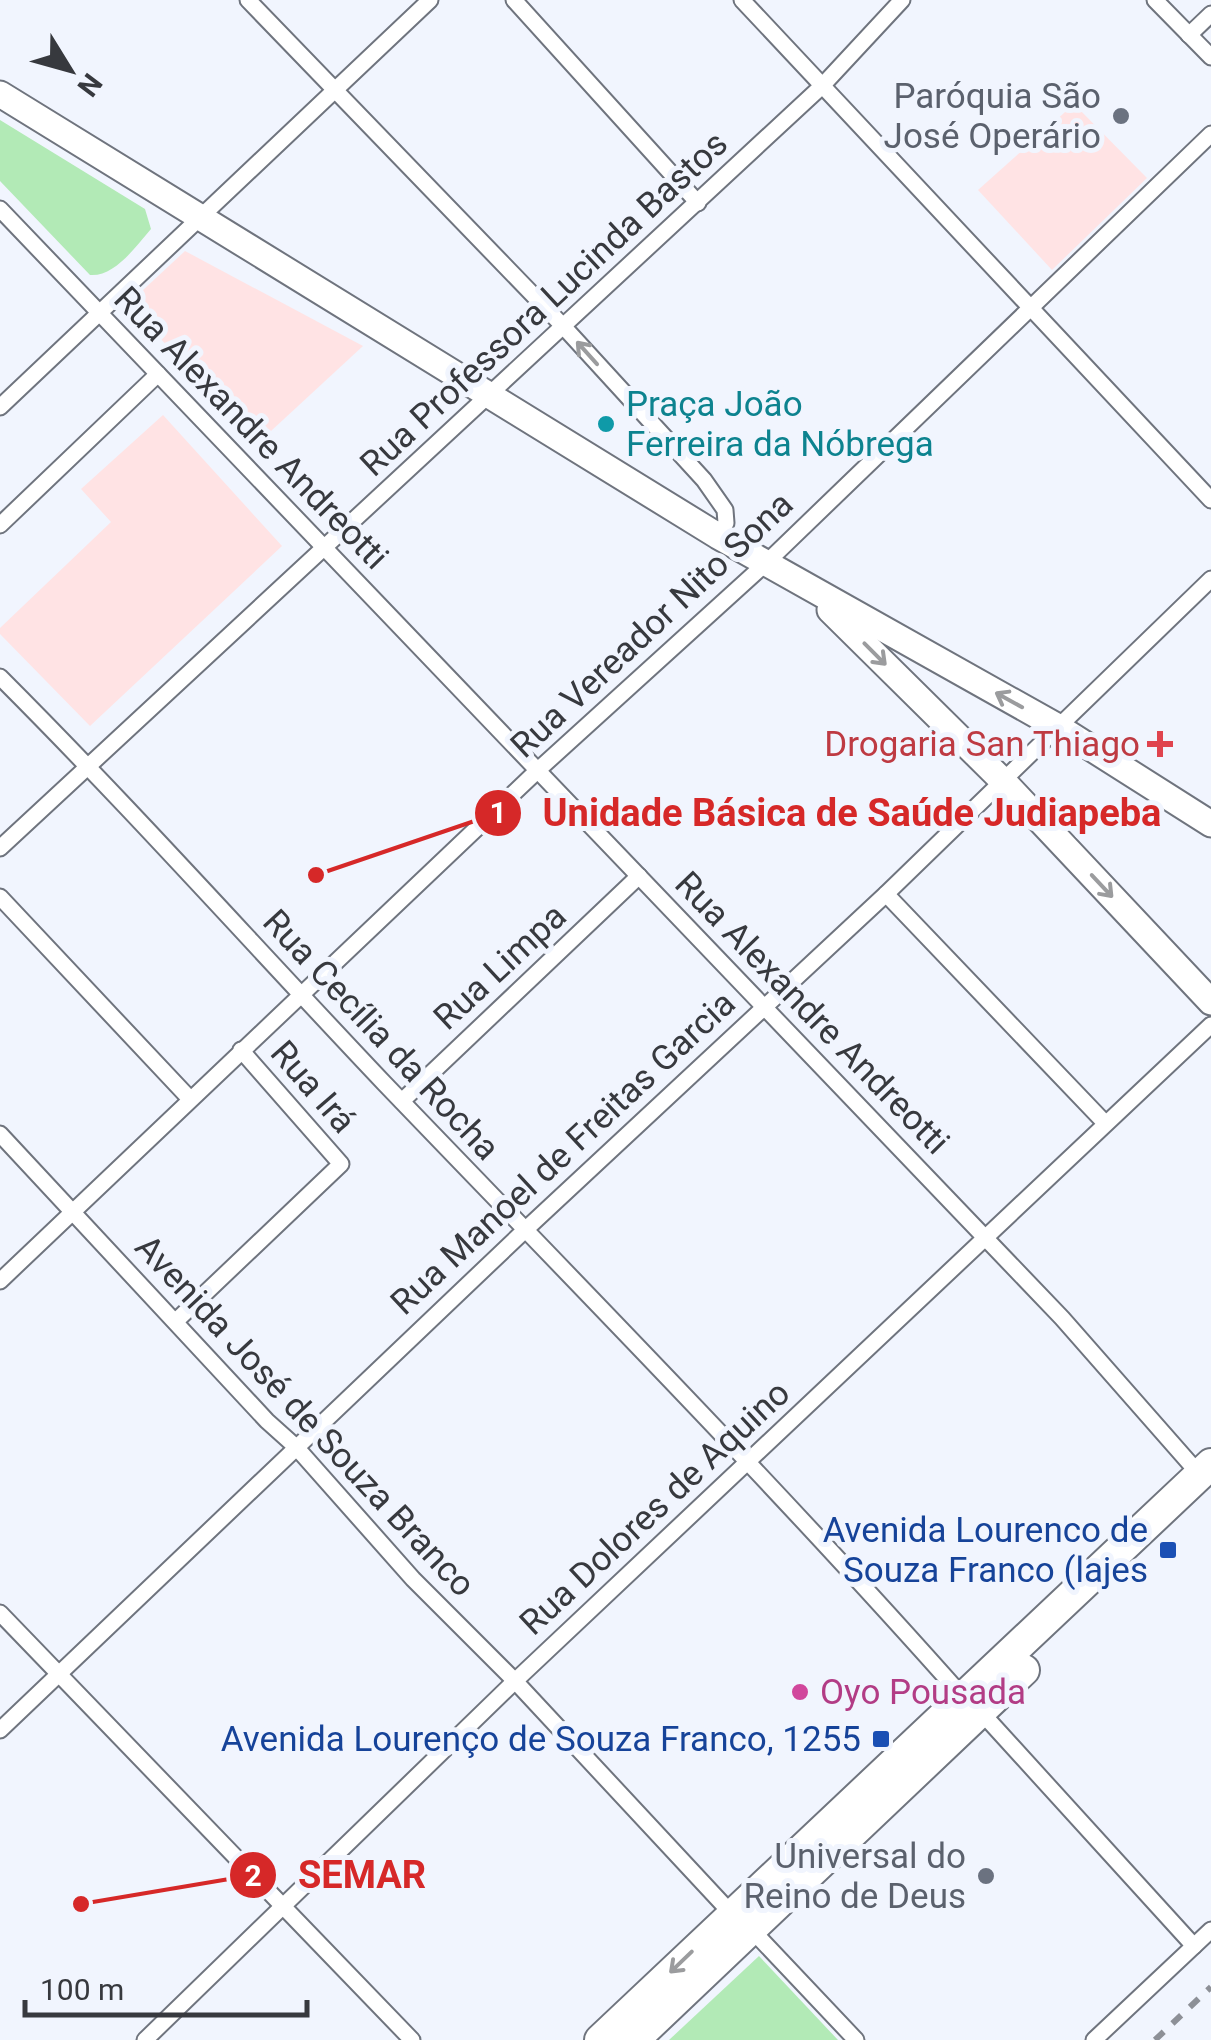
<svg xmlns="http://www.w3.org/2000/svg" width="1211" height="2040" font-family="Roboto,sans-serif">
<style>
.education{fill:#ffe3e4}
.green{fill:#b2eab6}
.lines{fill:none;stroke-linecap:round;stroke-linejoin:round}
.street-casing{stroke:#6f747e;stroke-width:19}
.primary-casing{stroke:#6f747e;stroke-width:29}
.highway-casing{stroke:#6f747e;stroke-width:34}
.street{stroke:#fff;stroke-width:15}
.primary{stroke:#fff;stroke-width:25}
.highway{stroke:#fff;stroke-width:30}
.rail{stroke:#8d9097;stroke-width:6;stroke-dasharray:12 12;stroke-linecap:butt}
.oneway{stroke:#9b9c9e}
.worship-dot{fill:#6b7280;stroke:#f1f5fe;stroke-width:4}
.culture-dot{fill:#0f9aa8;stroke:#f1f5fe;stroke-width:4}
.health-dot{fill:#e0444e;stroke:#f1f5fe;stroke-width:4}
.transit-dot{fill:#1a4fb4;stroke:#f1f5fe;stroke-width:4}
.hotel-dot{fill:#d1479c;stroke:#f1f5fe;stroke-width:4}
.labels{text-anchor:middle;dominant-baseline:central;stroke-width:10;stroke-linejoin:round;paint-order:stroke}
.worship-label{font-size:35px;fill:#5b616d;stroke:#f1f5fe;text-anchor:end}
.street-label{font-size:35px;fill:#37393e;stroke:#f1f5fe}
.culture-label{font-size:35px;fill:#0d838f;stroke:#f1f5fe;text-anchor:start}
.health-label{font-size:35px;fill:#be3a42;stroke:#f1f5fe;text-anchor:end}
.transit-label{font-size:35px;fill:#164399;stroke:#f1f5fe;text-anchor:end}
.hotel-label{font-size:35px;fill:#b23c85;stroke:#f1f5fe;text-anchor:start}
.leader{fill:none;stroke:#d62828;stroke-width:4}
.callout-dot{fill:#d62828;stroke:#f1f5fe;stroke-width:4}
.mark-label{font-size:30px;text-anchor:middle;font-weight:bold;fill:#fff}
.callout-label{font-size:38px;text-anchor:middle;font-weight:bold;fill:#d62828;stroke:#f1f5fe;stroke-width:10;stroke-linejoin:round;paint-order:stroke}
</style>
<rect width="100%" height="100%" fill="#f1f5fe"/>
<g class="education">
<polygon points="1074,104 1147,178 1052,270 978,190"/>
<polygon points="185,251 363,346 258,443 128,304"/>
<polygon points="163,415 282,546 90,726 0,634 0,628 111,522 81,489"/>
</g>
<g class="green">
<path d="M0,120L145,209L151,229C136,246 115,277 90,275L0,181Z"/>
<polygon points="759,1956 838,2040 669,2040"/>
</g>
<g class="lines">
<defs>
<g id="street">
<polyline points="248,0 563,326 704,480 725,510 726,523 718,536"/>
<polyline points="514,0 698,203"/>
<polyline points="742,0 1211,500"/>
<polyline points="1155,0 1211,57"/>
<polyline points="1189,35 1211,14"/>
<polyline points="0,209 1062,1318 1200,1475"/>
<polyline points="0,407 430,0"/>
<polyline points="0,525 158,374"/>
<path d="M0,677C132,809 256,948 384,1083C579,1286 777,1487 964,1698"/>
<polyline points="0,848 822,86 902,0"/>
<polyline points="886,894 1105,1123"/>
<polyline points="0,897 190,1099"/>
<polyline points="402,1101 639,876"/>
<polyline points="0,1134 267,1421 296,1447 413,1579 515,1681 731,1913"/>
<polyline points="0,1281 538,770 766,563 1211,134"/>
<polyline points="176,1321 341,1164 241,1050"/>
<polyline points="0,1613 412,2040"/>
<polyline points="981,1712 1194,1946"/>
<polyline points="0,1730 525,1230 886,894 1211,579"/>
<polyline points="751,1929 856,2040"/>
<polyline points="145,2040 515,1681 1211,1025"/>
<polyline points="1094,2040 1211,1930"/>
</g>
<g id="primary">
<polyline points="0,94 718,536 1058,727 1211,824"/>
<polyline points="830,610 1003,781 1211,1002"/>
</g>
<g id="highway">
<polyline points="600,2040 1211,1464"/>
<polyline points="634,2040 1024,1670"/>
</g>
</defs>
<use href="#street" class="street-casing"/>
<use href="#primary" class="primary-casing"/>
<use href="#highway" class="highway-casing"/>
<use href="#street" class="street"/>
<use href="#primary" class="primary"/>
<use href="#highway" class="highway"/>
<polyline class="rail" points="1155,2040 1211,1987"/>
</g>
<defs><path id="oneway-shaft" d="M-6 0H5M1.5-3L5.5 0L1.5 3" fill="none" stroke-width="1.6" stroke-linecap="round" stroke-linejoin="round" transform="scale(2.5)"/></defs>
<g class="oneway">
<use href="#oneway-shaft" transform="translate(587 353) rotate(-132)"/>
<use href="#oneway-shaft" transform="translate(875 654) rotate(45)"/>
<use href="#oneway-shaft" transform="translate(1009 700) rotate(-151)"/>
<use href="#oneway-shaft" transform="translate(1102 886) rotate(47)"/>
<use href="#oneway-shaft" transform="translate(681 1962) rotate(136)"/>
</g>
<g class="worship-dot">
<circle cx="1121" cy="116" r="10"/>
<circle cx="986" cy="1876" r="10"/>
</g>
<circle class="culture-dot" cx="606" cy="424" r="10"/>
<path class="health-dot" d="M1155 729h10v10h10v10h-10v10h-10v-10h-10v-10h10z"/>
<g class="transit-dot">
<rect x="1158" y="1540" width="20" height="20" rx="5"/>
<rect x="871" y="1729" width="20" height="20" rx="5"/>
</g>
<circle class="hotel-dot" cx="800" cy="1692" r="10"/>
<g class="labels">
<g class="worship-label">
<text x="1101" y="96">Paróquia São<tspan x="1101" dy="40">José Operário</tspan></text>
<text x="966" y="1856">Universal do<tspan x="966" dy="40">Reino de Deus</tspan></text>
</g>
<g class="street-label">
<text transform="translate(544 304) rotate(-43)">Rua Professora Lucinda Bastos</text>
<text transform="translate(251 428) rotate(46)">Rua Alexandre Andreotti</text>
<text transform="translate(652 625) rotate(-43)">Rua Vereador Nito Sona</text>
<text transform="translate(500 967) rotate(-43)">Rua Limpa</text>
<text transform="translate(812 1013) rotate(46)">Rua Alexandre Andreotti</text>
<text transform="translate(381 1035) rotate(47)">Rua Cecília da Rocha</text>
<text transform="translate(313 1087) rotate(49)">Rua Irá</text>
<text transform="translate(563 1153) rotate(-43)">Rua Manoel de Freitas Garcia</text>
<text transform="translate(305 1416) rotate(47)">Avenida José de Souza Branco</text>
<text transform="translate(655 1508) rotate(-43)">Rua Dolores de Aquino</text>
</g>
<g class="culture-label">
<text x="626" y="404">Praça João<tspan x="626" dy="40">Ferreira da Nóbrega</tspan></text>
</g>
<g class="health-label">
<text x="1140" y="744">Drogaria San Thiago</text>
</g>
<g class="transit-label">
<text x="1148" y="1530">Avenida Lourenco de<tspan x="1148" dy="40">Souza Franco (lajes</tspan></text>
<text x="861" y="1739">Avenida Lourenço de Souza Franco, 1255</text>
</g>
<g class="hotel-label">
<text x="820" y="1692">Oyo Pousada</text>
</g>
</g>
<path class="leader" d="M316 875L498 813M81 1904L253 1875"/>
<g class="callout-dot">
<circle cx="316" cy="875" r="10"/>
<circle cx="81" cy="1904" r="10"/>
<circle cx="498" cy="813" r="25"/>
<circle cx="253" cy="1875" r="25"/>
</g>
<g class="mark-label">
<text x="498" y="823">1</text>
<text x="253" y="1886">2</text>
</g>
<g class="callout-label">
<text x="852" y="826">Unidade Básica de Saúde Judiapeba</text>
<text x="362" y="1888">SEMAR</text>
</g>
<g transform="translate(70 70) rotate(127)" stroke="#f1f5fe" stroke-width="8" paint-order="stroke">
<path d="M0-8L18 38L0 25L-18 38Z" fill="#37393e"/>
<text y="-15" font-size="28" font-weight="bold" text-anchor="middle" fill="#37393e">N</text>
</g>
<path d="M25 2000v15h282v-15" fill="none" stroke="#37393e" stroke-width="5"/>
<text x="40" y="2000" font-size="30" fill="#37393e" stroke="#f1f5fe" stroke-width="8" paint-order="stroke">100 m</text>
</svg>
